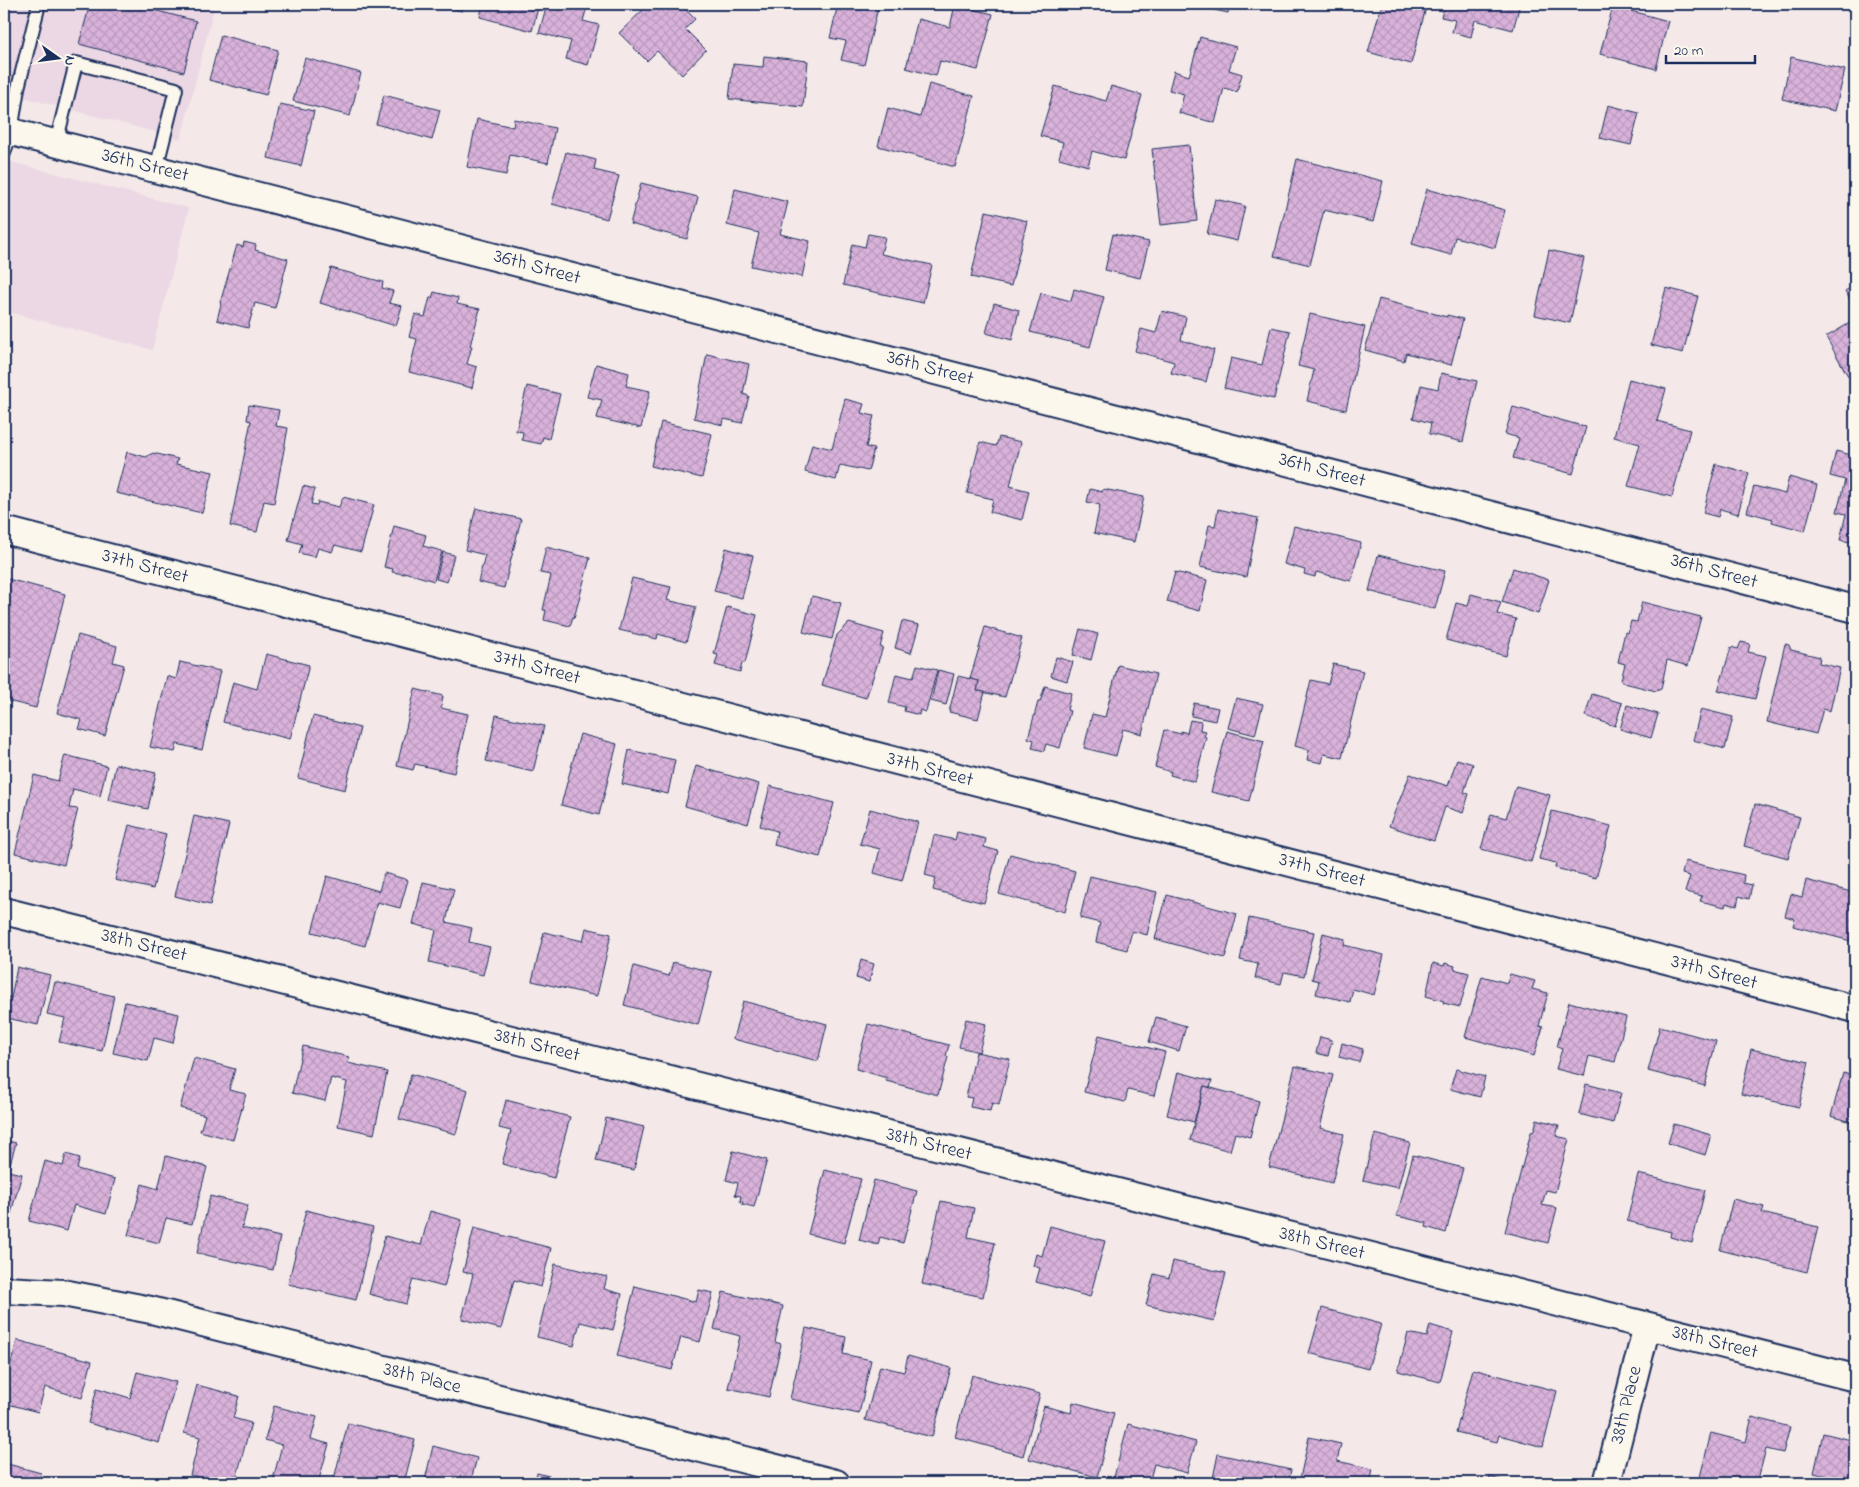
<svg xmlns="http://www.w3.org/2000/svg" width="1859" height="1487" font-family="'Indie Flower',sans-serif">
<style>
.built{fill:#ecd8e4}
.building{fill:url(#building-cross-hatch);stroke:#1b2f5e}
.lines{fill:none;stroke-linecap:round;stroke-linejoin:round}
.service-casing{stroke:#1b2f5e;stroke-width:16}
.minor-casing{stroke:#1b2f5e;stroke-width:30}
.service{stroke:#fbf7ec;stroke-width:12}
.minor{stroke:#fbf7ec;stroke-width:26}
.labels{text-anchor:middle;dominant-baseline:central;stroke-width:4;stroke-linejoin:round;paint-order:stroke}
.street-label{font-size:20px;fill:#1b2f5e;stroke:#fbf7ec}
</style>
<defs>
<pattern id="building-cross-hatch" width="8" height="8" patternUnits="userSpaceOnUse" patternTransform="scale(1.25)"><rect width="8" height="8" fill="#d9b2da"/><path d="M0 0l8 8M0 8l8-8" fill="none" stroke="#ba99be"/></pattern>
</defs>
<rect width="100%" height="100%" fill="#f4e9e8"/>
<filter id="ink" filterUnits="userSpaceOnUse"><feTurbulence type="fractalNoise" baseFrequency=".02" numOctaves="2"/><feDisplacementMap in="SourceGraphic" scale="10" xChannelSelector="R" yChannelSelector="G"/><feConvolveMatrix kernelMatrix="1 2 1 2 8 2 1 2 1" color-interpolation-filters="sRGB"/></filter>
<g filter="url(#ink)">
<g class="built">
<polygon points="4,4 215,4 181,139 4,92"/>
<polygon points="4,160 189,208 152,350 12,313 4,344"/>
</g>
<g class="building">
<polygon points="90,4 131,4 196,21 184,72 79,44"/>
<polygon points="298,4 320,4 318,9"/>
<polygon points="434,4 463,4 462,11"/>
<polygon points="483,4 539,4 532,31 480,17"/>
<polygon points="547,4 575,4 587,7 583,21 599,25 588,65 566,59 571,41 539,33"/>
<polygon points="649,4 680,4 695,19 685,29 706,50 682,75 657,51 647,61 619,33"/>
<polygon points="838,4 879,4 864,65 841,60 846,41 830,38"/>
<polygon points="1187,4 1230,4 1228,13"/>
<polygon points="1382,4 1427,4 1411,64 1368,52"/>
<polygon points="1445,4 1520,4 1513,30 1475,20 1471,37 1452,32 1455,20 1441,17"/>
<polygon points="955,5 993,14 978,70 940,61 936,76 906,68 918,19 950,27"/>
<polygon points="1613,6 1668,21 1656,69 1600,54"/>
<polygon points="221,35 278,50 266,95 209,80"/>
<polygon points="1200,37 1236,47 1229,70 1242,74 1237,92 1224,88 1215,123 1179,113 1184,94 1169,90 1174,71 1189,76"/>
<polygon points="764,56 808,61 803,107 729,99 733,64 763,67"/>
<polygon points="1791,57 1845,70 1835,111 1782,99"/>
<polygon points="305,58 361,73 350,116 293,101"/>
<polygon points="929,84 974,96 955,167 878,146 888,108 920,117"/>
<polygon points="1055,86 1106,101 1111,86 1142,95 1124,160 1092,151 1088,166 1059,158 1063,142 1040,136"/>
<polygon points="384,95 440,110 432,140 376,124"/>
<polygon points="280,104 314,111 301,166 268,158"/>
<polygon points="1608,105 1639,113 1631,145 1600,138"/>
<polygon points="477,119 513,127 514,119 555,128 548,163 510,155 506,175 467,167"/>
<polygon points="1189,145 1197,221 1161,225 1152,149"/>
<polygon points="566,152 596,160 594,170 619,176 607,219 552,204"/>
<polygon points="1297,159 1383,181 1373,222 1324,210 1310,265 1274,256"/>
<polygon points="641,183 698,197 687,239 630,224"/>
<polygon points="735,189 788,202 780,234 810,241 802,277 751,266 759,233 727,225"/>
<polygon points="1427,189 1505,210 1495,248 1455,237 1451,255 1412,244"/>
<polygon points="1215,199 1245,206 1237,241 1207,234"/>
<polygon points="986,211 1027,221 1011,286 971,277"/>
<polygon points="868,234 885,237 881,254 932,265 923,303 843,285 852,244 865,247"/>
<polygon points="1113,234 1149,242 1140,278 1105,270"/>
<polygon points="244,242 256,245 255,250 288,259 275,308 255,303 248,328 217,320 221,304 220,303 237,245 243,247"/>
<polygon points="1549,250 1584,258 1570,323 1535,315"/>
<polygon points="331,268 383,282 382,288 393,291 389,303 402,306 396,326 320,303"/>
<polygon points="1855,285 1855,308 1845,291"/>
<polygon points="1666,288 1698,296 1683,353 1651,345"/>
<polygon points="1074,289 1104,297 1090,347 1030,332 1041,293 1071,301"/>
<polygon points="434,292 458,298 457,304 480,309 470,346 472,346 467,364 477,367 472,388 409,372 417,339 409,337 415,314 425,317 430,297 432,298"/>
<polygon points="1379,299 1447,317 1447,315 1463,319 1451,365 1406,353 1404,361 1365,350"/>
<polygon points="994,303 1019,310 1012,340 986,333"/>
<polygon points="1162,311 1186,317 1181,340 1214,350 1206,382 1171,373 1174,362 1135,351 1141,329 1156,333"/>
<polygon points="1310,314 1365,327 1346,410 1307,401 1314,370 1298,366"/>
<polygon points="1855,320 1855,371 1848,376 1826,337"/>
<polygon points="1271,327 1290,331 1274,399 1224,388 1231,358 1262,365"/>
<polygon points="707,354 749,364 743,394 749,396 742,423 724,419 723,425 694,418"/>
<polygon points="596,364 629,373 626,386 650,391 641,428 597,418 602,400 587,397"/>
<polygon points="1441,373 1477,381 1463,442 1429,434 1431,423 1413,418 1421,385 1438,389"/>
<polygon points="1629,379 1666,389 1657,421 1690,430 1672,497 1628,486 1640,444 1614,437"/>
<polygon points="527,386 560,394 549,439 543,437 541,444 522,440 523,432 516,431"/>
<polygon points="845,399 864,404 861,413 874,416 866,447 874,449 868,471 840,465 836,480 805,472 812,444 832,449"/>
<polygon points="249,405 279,410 276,426 288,428 274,503 264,501 257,532 230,526 251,421 247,420"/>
<polygon points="1513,407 1586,427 1573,474 1513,458 1519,438 1505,434"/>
<polygon points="661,422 712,434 702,478 651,466"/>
<polygon points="999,437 1021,442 1010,486 1029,491 1022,520 990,512 993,499 967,493 980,442 996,446"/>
<polygon points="1836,451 1855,456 1855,543 1840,540 1846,514 1837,512 1845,480 1830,476"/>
<polygon points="127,452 146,457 153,453 178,459 176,464 213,472 202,513 116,493"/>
<polygon points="1716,464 1749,473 1738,514 1720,509 1718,517 1703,513"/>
<polygon points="1789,477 1817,485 1805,531 1772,522 1773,519 1747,512 1754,486 1785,494"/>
<polygon points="303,486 315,489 311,504 317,505 318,502 339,507 343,497 374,505 361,552 335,545 332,552 318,548 315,557 299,553 302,544 288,540"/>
<polygon points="1090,489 1102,492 1103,489 1144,497 1134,542 1094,533 1100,505 1087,502"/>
<polygon points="476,508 521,519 504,588 478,582 485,555 465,550"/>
<polygon points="1218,509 1258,518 1246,577 1200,567 1209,525 1215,526"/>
<polygon points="394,526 426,535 423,546 442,551 434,581 404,572 404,574 392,572 393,569 384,567"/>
<polygon points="1294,526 1361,543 1351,581 1316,572 1315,577 1304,574 1305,570 1284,564"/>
<polygon points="546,547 590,558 574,618 573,617 570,626 544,620 546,610 543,610 551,575 540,573"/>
<polygon points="726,548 753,556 742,598 714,591"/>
<polygon points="443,552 454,555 447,582 436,579"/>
<polygon points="1378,555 1445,571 1435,609 1369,591"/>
<polygon points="1513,568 1549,580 1538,614 1502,602"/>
<polygon points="1175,572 1207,580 1200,611 1167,602"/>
<polygon points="4,578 65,594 36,708 4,700"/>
<polygon points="632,578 671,587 667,600 696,607 686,642 658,634 657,639 619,630"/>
<polygon points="1471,594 1501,602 1497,614 1516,619 1506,656 1446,640 1456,603 1468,606"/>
<polygon points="812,596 841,603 832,639 803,632"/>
<polygon points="1642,602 1701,617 1688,666 1667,660 1661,689 1656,691 1624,683 1621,680 1625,664 1618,662 1625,632 1628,633 1631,621 1637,622"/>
<polygon points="727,607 757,615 745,663 742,663 740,672 715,665 718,655 714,654"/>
<polygon points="902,621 919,625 911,653 895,648"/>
<polygon points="849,623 884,633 880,647 883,647 866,698 822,685 837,635"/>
<polygon points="985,627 1022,638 1005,697 977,691 979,681 970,679"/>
<polygon points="1080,629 1098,634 1091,660 1073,655"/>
<polygon points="78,635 117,646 113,662 124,665 105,736 79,729 82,720 57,713"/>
<polygon points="1741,642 1750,644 1748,652 1766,656 1755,699 1722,691 1722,692 1718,691 1731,647 1738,649"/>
<polygon points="1785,644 1789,645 1791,650 1820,657 1819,663 1840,668 1830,711 1823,709 1816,734 1767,722"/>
<polygon points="266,654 309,665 290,739 223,722 233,682 257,689"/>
<polygon points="1056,657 1073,662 1067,681 1051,676"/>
<polygon points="180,662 220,671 202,750 177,744 175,752 150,747 167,676 176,679"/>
<polygon points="1333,664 1363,671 1342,758 1324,754 1322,763 1307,760 1309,750 1295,746 1311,680 1328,684"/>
<polygon points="917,665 937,670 926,712 920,710 919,715 904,711 905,707 889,703 896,674 913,678"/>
<polygon points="1118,665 1156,674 1142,734 1123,729 1116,756 1084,748 1092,714 1105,717"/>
<polygon points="938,670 954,674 946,705 931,701"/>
<polygon points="958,676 979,681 977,691 985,692 978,719 949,712"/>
<polygon points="1045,686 1071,693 1067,710 1070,711 1060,748 1046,744 1044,751 1032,748 1034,740 1028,738 1038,702 1040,702"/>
<polygon points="415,689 443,696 441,708 468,714 454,773 415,764 413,770 397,766"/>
<polygon points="1592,694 1622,703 1615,726 1585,716"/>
<polygon points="1236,698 1263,704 1255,735 1228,728"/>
<polygon points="1194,703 1218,708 1215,721 1191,716"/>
<polygon points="1627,705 1658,714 1651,738 1620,729"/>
<polygon points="1701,709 1733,717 1725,749 1693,740"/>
<polygon points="496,715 544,726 533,772 486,761"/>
<polygon points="313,716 360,728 345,790 298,778"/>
<polygon points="1190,720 1201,722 1200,730 1206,731 1204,736 1206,737 1195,782 1170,775 1171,772 1155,767 1164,730 1181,734 1181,731 1187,733"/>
<polygon points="1227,731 1264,741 1249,801 1211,792"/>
<polygon points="580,734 617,744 599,815 561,805"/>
<polygon points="629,750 675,760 668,794 622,784"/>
<polygon points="65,755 107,766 100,796 73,789 69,808 78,809 64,865 15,853 34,775 58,781"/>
<polygon points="1457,759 1473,764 1464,792 1469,794 1463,813 1445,807 1434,841 1389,826 1410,774 1448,786"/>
<polygon points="116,764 156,773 148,809 108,800"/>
<polygon points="696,766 759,784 748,824 685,806"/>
<polygon points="770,786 834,803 820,857 774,845 777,831 760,826"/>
<polygon points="1516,786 1550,795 1531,862 1481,849 1491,814 1506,818"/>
<polygon points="1755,804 1800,817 1788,858 1744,846"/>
<polygon points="870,809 918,822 902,881 874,873 880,849 860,844"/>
<polygon points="1552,811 1611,826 1596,878 1555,868 1556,863 1539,859"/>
<polygon points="194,816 229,824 210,905 175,896"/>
<polygon points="129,825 166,834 153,889 115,880"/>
<polygon points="957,832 986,839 984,847 998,851 984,903 933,890 936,878 925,875 934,835 955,840"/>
<polygon points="1010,854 1075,871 1065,912 999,894"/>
<polygon points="1685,861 1744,875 1743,883 1752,885 1749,899 1739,896 1737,906 1726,903 1725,907 1700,901 1702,896 1685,892 1690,876 1682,874"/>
<polygon points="384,873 408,880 400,908 377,902 365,946 312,932 327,876 379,891"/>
<polygon points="1090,876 1157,892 1147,935 1132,931 1127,950 1096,942 1100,923 1080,918"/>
<polygon points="1806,880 1855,893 1855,927 1851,941 1793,926 1795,919 1785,916 1791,894 1802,897"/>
<polygon points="423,882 454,889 446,922 472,928 469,942 490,947 483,975 429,962 436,930 413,924"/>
<polygon points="1167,895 1237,914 1225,958 1155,939"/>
<polygon points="1249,918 1314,932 1304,976 1284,972 1281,984 1255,978 1258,964 1240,960"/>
<polygon points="586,928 611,934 597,996 532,981 544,932 583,941"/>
<polygon points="1323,933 1345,939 1344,945 1384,955 1374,995 1353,989 1350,1002 1316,994 1319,981 1312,979"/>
<polygon points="861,960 874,964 869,982 856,978"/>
<polygon points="673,962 712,972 698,1025 624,1005 634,966 669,976"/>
<polygon points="1433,963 1444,966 1445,963 1455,966 1454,969 1469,973 1460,1007 1443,1003 1444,1001 1426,996"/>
<polygon points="17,967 50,975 38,1025 7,1018 4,1034 4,996 11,998"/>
<polygon points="1510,974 1535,981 1532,989 1548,993 1539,1026 1543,1027 1534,1056 1465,1037 1482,976 1507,983"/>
<polygon points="55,982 114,996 102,1051 59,1042 65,1018 47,1014"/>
<polygon points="743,1001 827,1024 818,1061 733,1039"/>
<polygon points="125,1002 179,1014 173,1043 154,1038 148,1061 113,1053"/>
<polygon points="1569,1002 1626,1017 1615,1062 1589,1056 1584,1076 1556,1069 1562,1049 1557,1047"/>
<polygon points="1156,1017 1186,1026 1179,1051 1149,1042"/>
<polygon points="966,1019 986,1024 979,1052 959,1047"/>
<polygon points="868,1024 949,1045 946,1056 948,1057 938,1095 886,1081 887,1078 856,1069"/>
<polygon points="1660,1026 1716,1041 1705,1086 1648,1071"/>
<polygon points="1099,1035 1165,1052 1154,1096 1128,1090 1125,1102 1084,1092"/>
<polygon points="1320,1037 1332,1040 1328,1056 1316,1053"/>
<polygon points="1342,1043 1363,1049 1359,1062 1339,1057"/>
<polygon points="303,1046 349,1057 348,1063 387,1072 374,1134 338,1126 347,1082 331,1078 325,1101 292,1093"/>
<polygon points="1751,1049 1809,1062 1799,1107 1741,1094"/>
<polygon points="976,1052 1010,1059 999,1105 992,1103 990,1111 970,1107 972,1098 966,1097"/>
<polygon points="194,1058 235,1069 229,1090 246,1094 233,1140 200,1131 205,1115 180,1108"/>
<polygon points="1295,1066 1333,1075 1320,1128 1344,1134 1332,1183 1269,1167"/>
<polygon points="1456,1069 1485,1077 1480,1097 1450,1089"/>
<polygon points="1178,1072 1212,1081 1210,1088 1204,1086 1194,1122 1167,1115"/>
<polygon points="1843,1073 1855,1076 1855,1123 1831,1116"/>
<polygon points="411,1074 468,1090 456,1134 399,1119"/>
<polygon points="1586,1084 1621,1093 1613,1123 1579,1114"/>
<polygon points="1204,1086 1259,1101 1250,1137 1235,1133 1230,1151 1190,1140"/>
<polygon points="506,1100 570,1117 554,1178 502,1164 511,1131 499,1128"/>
<polygon points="606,1118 644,1127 634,1170 596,1161"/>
<polygon points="1537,1119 1559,1125 1556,1136 1569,1139 1555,1192 1546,1190 1542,1205 1557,1208 1548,1243 1505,1232 1531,1132 1534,1131"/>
<polygon points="1674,1124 1711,1135 1705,1155 1668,1143"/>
<polygon points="1375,1134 1410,1143 1398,1188 1363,1180"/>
<polygon points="4,1140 16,1143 8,1171 22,1174 8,1224 4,1223"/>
<polygon points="733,1151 767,1160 754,1207 742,1204 743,1202 740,1201 741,1196 735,1195 738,1183 726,1180"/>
<polygon points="66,1154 80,1158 77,1169 115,1179 106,1214 74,1205 67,1231 29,1221 45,1161 63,1166"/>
<polygon points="1413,1155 1463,1168 1446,1233 1426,1227 1427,1223 1397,1216"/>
<polygon points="166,1156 207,1167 192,1224 166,1218 159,1243 128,1235 142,1184 158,1189"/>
<polygon points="825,1170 861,1179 844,1243 808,1234"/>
<polygon points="1638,1174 1705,1190 1692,1243 1670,1237 1671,1232 1627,1221"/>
<polygon points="874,1180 917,1191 903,1243 880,1237 878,1245 859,1240"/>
<polygon points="210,1196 248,1205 242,1228 280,1237 273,1270 197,1253"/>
<polygon points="1733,1199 1764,1207 1762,1213 1818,1227 1807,1272 1720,1250"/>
<polygon points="941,1201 974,1208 968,1237 995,1243 983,1297 922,1284"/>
<polygon points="306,1210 373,1227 356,1300 288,1284"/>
<polygon points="430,1211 462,1220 444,1287 413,1279 406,1304 369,1294 385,1236 421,1245"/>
<polygon points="1050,1226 1105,1241 1090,1297 1036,1282 1040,1268 1033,1266 1036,1254 1042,1256"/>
<polygon points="474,1228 551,1248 541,1287 514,1280 501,1329 462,1319 473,1274 463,1272"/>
<polygon points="1173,1261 1226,1273 1214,1321 1146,1305 1154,1274 1169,1278"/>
<polygon points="555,1264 607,1277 604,1289 622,1294 613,1330 580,1322 574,1346 537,1337"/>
<polygon points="635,1286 696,1302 699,1290 713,1293 700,1342 681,1337 672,1370 617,1356"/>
<polygon points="723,1292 783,1306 775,1342 781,1344 769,1397 728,1388 740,1336 714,1329"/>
<polygon points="1322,1308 1381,1324 1368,1369 1309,1353"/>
<polygon points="1430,1325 1453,1332 1440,1382 1398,1371 1408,1333 1427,1337"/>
<polygon points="806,1328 846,1337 843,1354 871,1360 859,1414 790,1399"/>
<polygon points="17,1340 92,1361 82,1398 45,1387 38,1412 4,1403 4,1390"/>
<polygon points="908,1356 951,1368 932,1437 865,1420 880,1366 904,1372"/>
<polygon points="1473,1369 1557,1391 1543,1447 1499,1435 1497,1442 1456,1432"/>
<polygon points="137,1372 176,1382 159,1443 88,1423 97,1388 130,1398"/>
<polygon points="972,1375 1040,1394 1023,1456 955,1437"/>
<polygon points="197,1385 239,1396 233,1418 251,1423 235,1483 221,1483 190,1475 200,1437 184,1433"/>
<polygon points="1073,1402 1114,1413 1097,1477 1029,1459 1044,1406 1071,1413"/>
<polygon points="274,1406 317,1417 311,1439 329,1444 318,1483 272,1483 282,1445 265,1440"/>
<polygon points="1752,1417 1790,1427 1783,1453 1766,1449 1757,1483 1720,1483 1720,1482 1700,1477 1711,1433 1746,1442"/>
<polygon points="348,1423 415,1440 404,1483 365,1483 356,1481 356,1483 333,1483"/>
<polygon points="1128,1424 1196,1442 1187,1473 1154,1464 1149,1483 1120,1483 1113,1481"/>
<polygon points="1823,1433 1855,1441 1855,1483 1814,1473"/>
<polygon points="1309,1437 1341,1444 1337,1461 1373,1469 1370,1483 1299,1483"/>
<polygon points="433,1446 477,1458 471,1480 485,1483 436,1483 425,1480"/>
<polygon points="1218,1454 1291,1470 1288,1483 1212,1483"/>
<polygon points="4,1463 41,1473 38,1483 4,1483"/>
<polygon points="537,1473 576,1483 534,1483"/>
<polygon points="1490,1477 1511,1483 1488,1483"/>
</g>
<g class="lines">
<defs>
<g id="service">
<polyline points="56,143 76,63 176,89 156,169"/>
<polyline points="4,153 11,132 18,88 39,4"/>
</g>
<g id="minor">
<polyline points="4,130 1855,609"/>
<polyline points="4,530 1855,1009"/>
<polyline points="4,911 1855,1378"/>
<polyline points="4,1290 63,1293 151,1310 836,1483"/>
<polyline points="1607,1483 1647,1326"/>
</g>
</defs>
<use href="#service" class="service-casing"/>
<use href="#minor" class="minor-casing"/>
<use href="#service" class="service"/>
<use href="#minor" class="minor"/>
</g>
</g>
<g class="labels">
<g class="street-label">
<text transform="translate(145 166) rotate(14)">36th Street</text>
<text transform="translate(537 268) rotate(15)">36th Street</text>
<text transform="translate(930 369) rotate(15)">36th Street</text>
<text transform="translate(1322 471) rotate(15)">36th Street</text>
<text transform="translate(145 567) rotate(15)">37th Street</text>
<text transform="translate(1714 572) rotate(15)">36th Street</text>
<text transform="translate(537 668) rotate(15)">37th Street</text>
<text transform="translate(930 770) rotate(15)">37th Street</text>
<text transform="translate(1322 871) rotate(15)">37th Street</text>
<text transform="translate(144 946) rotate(14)">38th Street</text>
<text transform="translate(1714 973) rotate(15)">37th Street</text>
<text transform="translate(537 1046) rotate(14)">38th Street</text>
<text transform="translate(929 1145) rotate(14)">38th Street</text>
<text transform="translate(1322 1244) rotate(14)">38th Street</text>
<text transform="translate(1715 1343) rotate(14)">38th Street</text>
<text transform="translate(422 1379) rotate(14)">38th Place</text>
<text transform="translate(1627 1405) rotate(-76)">38th Place</text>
</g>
</g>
<rect width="1859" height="1487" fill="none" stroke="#fbf7ec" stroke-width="20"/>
<rect x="10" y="10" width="1839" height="1467" fill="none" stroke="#1b2f5e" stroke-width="2" filter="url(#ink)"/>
<g transform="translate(58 58) rotate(104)" stroke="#fbf7ec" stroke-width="4" paint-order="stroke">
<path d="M0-4L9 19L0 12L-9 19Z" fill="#1b2f5e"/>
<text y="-8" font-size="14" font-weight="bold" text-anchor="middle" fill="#1b2f5e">N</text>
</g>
<path d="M1666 55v8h89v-8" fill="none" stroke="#1b2f5e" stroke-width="2.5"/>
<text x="1674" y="55" font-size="15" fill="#1b2f5e" stroke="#fbf7ec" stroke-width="4" paint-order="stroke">20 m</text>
</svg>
